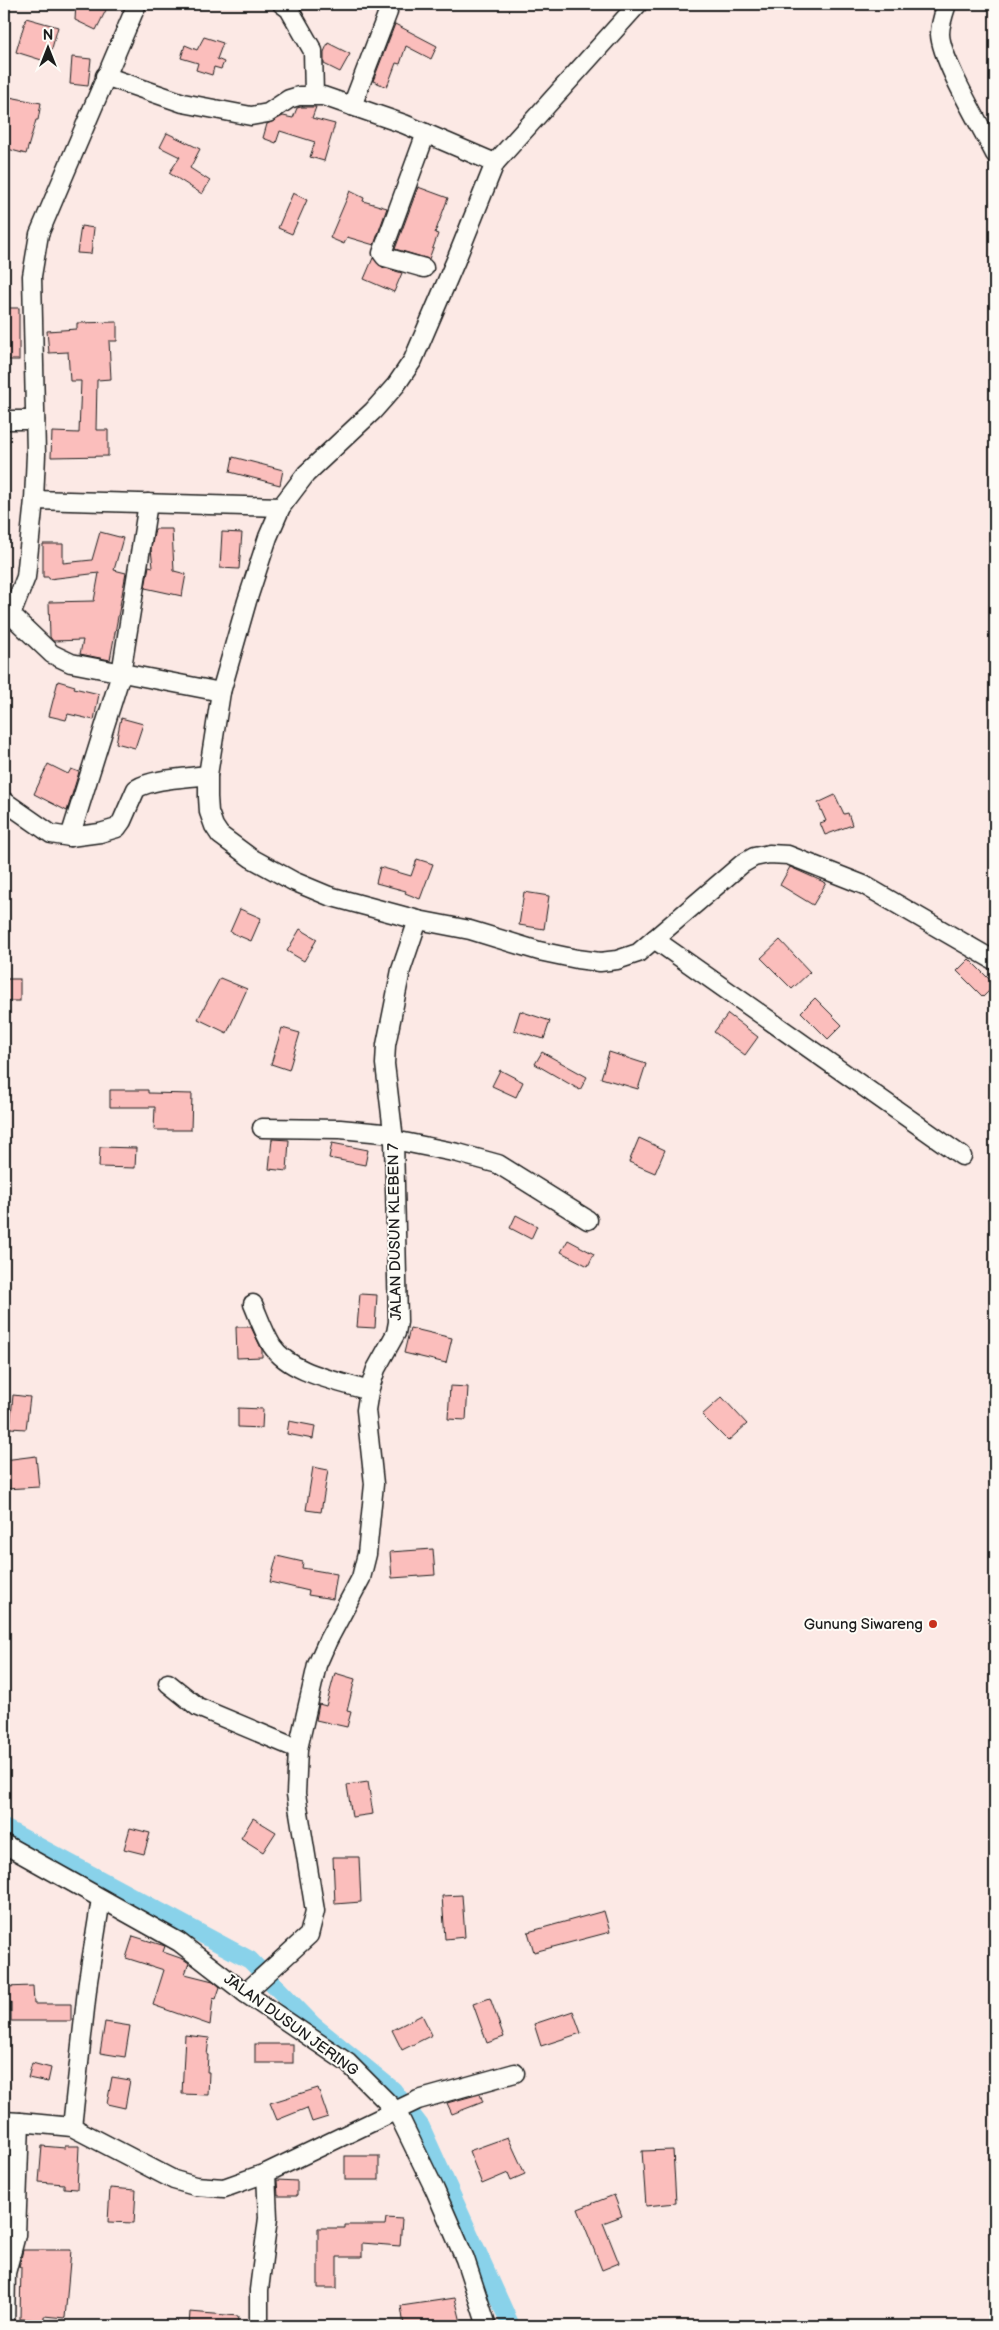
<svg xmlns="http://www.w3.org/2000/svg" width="999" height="2330" font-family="'Balsamiq Sans',sans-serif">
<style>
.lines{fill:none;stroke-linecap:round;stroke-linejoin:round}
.canal{stroke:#89d2ea;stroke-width:18}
.building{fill:#fbbebc;stroke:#1c1c1c}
.minor-casing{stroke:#1c1c1c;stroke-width:21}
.minor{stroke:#fdfcf7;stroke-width:18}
.poi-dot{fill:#c8321e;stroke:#fdfcf7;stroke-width:2}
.labels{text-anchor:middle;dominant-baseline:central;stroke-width:4;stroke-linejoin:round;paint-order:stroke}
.street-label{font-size:15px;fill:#1c1c1c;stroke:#fdfcf7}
.poi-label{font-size:15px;fill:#1c1c1c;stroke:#fdfcf7;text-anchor:end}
</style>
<rect width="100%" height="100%" fill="#fce9e5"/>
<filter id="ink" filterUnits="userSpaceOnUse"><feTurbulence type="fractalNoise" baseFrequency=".02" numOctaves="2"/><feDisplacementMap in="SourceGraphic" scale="10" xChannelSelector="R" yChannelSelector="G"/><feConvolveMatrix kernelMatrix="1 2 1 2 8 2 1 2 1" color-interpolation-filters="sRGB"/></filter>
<g filter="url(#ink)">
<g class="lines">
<polyline class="canal" points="4,1828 250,1960 313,2025 393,2090 421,2127 511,2326"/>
</g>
<g class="building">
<polygon points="76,4 93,4 106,10 96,30 75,20"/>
<polygon points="26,18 58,27 48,62 16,52"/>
<polygon points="395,24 437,46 431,59 406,46 400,64 396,63 387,87 373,81"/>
<polygon points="204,37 223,43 217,59 224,62 221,69 214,67 212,75 196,70 198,63 181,58 185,45 197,50"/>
<polygon points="328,43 350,54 340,72 324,64 324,52"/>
<polygon points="72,57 91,59 88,86 70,84"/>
<polygon points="4,96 41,103 38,120 36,120 26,154 4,148"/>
<polygon points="301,107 316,107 312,118 335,124 324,161 310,157 315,142 280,131 276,143 263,138 267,124 283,116 293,118 297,108"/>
<polygon points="167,133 200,149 190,168 210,181 202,194 169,173 180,157 160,147"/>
<polygon points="418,187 448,198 435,233 438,234 429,259 395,249"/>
<polygon points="350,191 364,198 363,201 387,208 374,245 347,237 344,244 330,238"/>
<polygon points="293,193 307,200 292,234 278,228"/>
<polygon points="81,226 94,228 91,254 77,253"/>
<polygon points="373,258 382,267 402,273 394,292 364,279"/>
<rect x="4" y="308" width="15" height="52"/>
<polygon points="117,322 117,341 109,341 111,379 97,380 96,430 108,430 108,456 51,457 52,432 79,433 81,381 70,381 68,352 49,353 47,331 77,329 77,323"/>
<polygon points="233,457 283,470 280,485 230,472"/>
<polygon points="155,529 172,529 174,571 186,574 182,596 145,588 149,566 153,567 151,549"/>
<polygon points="100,532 123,538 114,570 126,573 110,660 80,654 83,640 53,641 50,637 49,602 94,601 99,573 49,579 49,577 43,577 43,544 63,544 63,563 92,560"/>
<polygon points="222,532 242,533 239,569 220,568"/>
<polygon points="58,681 75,686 74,688 99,694 94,720 68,714 66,720 49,716"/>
<polygon points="121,718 143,724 135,748 116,743"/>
<polygon points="48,764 68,774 71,769 79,772 67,811 34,794"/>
<polygon points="835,795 844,814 848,813 852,825 825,835 820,823 826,821 818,803"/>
<polygon points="417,859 433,864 420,899 405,893 406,891 376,883 380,867 411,876"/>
<polygon points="790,867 826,883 813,905 780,885"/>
<polygon points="524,892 549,896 544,929 519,925"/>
<polygon points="240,909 261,918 251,941 230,932"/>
<polygon points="300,929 317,939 304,961 287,951"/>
<polygon points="780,940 810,972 792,989 761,958"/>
<polygon points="969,959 995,985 983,997 957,971"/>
<polygon points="220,978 247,989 227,1033 198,1019"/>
<rect x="4" y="979" width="16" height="22"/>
<polygon points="815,998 842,1025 828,1039 801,1012"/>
<polygon points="520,1011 550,1021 544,1039 514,1030"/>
<polygon points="728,1014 758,1037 745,1055 714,1032"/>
<polygon points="282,1028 300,1033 289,1070 271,1064"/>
<polygon points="542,1052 587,1077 580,1090 535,1064"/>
<polygon points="609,1052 646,1064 638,1089 601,1078"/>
<polygon points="500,1070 523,1082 516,1097 492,1086"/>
<polygon points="110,1090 148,1090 148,1093 192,1094 191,1130 154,1130 155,1107 110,1107"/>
<polygon points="639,1138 665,1150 655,1173 629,1162"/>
<polygon points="272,1139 289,1140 287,1171 269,1169"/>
<polygon points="332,1143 368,1150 365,1165 329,1158"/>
<polygon points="100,1147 136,1148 135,1168 99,1167"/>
<polygon points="516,1215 537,1226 531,1239 510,1228"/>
<polygon points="568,1240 594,1254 588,1266 561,1252"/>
<polygon points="360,1294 377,1295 375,1328 357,1327"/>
<polygon points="236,1327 251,1327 262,1350 262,1357 237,1358"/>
<polygon points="410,1328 452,1338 446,1363 404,1353"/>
<polygon points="450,1386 468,1387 466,1420 448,1419"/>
<polygon points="13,1395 30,1397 26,1429 10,1428"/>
<polygon points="722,1397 747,1424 728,1441 702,1415"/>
<polygon points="238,1408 263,1409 262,1428 238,1427"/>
<polygon points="289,1421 315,1426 313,1439 287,1434"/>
<polygon points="36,1456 39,1487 5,1489 4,1460"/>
<polygon points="313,1467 328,1470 321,1512 306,1510"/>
<polygon points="433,1549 435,1575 392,1578 390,1552"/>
<polygon points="277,1556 303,1562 302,1568 337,1574 333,1599 308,1595 309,1591 270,1582"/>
<polygon points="335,1673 355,1679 347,1711 351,1712 347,1727 316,1720 319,1704 326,1706"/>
<polygon points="368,1782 373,1814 352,1817 347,1785"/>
<polygon points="253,1818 276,1832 263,1852 241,1838"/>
<polygon points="130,1828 150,1833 144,1854 124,1849"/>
<polygon points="333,1857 359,1857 361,1902 335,1904"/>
<polygon points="462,1895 465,1937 445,1939 442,1896"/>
<polygon points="604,1911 610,1932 534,1952 528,1932"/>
<polygon points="133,1936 165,1946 163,1952 183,1959 189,1963 185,1974 213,1981 220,1987 216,1999 213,1998 210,2025 153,2005 164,1970 126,1958"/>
<polygon points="33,1986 34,2004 71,2004 71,2021 11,2021 11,2002 4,2002 4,1987"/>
<polygon points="490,1998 504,2037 487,2043 473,2004"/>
<polygon points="573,2011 581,2033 541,2046 534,2024"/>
<polygon points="422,2015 432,2035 402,2050 392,2030"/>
<polygon points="105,2022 130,2026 125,2057 100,2053"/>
<polygon points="185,2035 209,2038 207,2055 208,2055 207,2072 209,2072 208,2095 182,2094"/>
<rect x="255" y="2044" width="38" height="19"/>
<polygon points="32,2063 51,2068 48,2082 28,2078"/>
<polygon points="112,2077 130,2080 125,2108 107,2104"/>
<polygon points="318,2088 328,2117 312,2122 307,2108 277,2120 270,2103"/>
<polygon points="480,2094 483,2102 452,2114 447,2103"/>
<polygon points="508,2137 525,2174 511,2180 508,2173 482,2184 469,2151"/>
<polygon points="42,2146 65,2148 65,2146 79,2146 77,2189 64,2188 64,2184 39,2182"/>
<polygon points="673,2150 676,2203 646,2206 642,2151"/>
<rect x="345" y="2156" width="34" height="24"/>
<polygon points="277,2180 297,2181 297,2196 278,2196"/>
<polygon points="110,2188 136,2190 134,2223 108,2222"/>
<polygon points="614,2195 622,2216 603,2223 619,2263 602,2270 578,2209"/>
<polygon points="386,2218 402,2219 400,2246 362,2243 362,2257 337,2257 337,2288 318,2288 318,2228 345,2228 345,2225 385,2225"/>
<polygon points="23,2250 71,2250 65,2318 44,2316 44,2320 20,2319 21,2267 19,2267"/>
<polygon points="455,2298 462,2326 404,2326 401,2306"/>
<polygon points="190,2312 238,2316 237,2326 189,2326"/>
</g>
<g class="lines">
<defs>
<g id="minor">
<polyline points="282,4 289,9 313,51 314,95"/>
<polyline points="638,4 495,163 456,260 413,360 396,385 373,411 306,474 281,507 268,537 247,601 221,692 208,775 208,797 209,812 214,826 220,835 251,858 293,881 329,896 418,920 470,930 539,951 577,959 600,962 617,960 638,953 742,864 754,857 769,854 788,855 864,885 995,961"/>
<path d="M947,4C944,13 940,24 940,34C941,60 982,128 995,154"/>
<polyline points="105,76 183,103 251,116 268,113 289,99 299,96 323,96 404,124 495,163"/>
<polyline points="352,106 388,12"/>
<polyline points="424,268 385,257 382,253 426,133"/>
<polyline points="4,420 35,420"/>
<polyline points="34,500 281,507"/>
<polyline points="11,615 52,654 71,663 221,692"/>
<polyline points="4,617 11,615 26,577 34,500 36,454 32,276 39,234 137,4"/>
<path d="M4,801L51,834L70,837L100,833L117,828L122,821L136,789C153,778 188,778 208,775"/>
<polyline points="70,837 121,674 148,503"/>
<polyline points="654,939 962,1156"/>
<polyline points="262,1128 340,1129 393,1134"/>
<polyline points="394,1140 458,1153 498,1164 588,1220"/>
<path d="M253,1304C259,1318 264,1333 272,1346C291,1374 339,1381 369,1391"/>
<polyline points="168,1683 198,1707 298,1749"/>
<polyline points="4,1844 179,1942 245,1993 348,2063 397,2112 435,2190 465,2259 487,2326"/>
<polyline points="245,1993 309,1935 315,1911 296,1794 298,1749 317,1665 328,1640 361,1578 367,1554 374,1484 366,1410 369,1391 376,1369 396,1333 398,1322 394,1140 385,1064 386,1045 401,970 418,920"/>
<polyline points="4,2121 20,2122"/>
<polyline points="72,2127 88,1981 101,1899"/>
<polyline points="5,2326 6,2273 16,2235 20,2122 72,2127 174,2180 195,2186 224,2188 266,2173 418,2100 515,2073"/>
<polyline points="259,2326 259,2290 268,2218 266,2173"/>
</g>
</defs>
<use href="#minor" class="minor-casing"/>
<use href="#minor" class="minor"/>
</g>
</g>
<circle class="poi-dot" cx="933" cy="1624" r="5"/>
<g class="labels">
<g class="street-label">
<text transform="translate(395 1232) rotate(-91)">JALAN DUSUN KLEBEN 7</text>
<text transform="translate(291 2025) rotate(36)">JALAN DUSUN JERING</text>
</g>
<g class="poi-label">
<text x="923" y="1624">Gunung Siwareng</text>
</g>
</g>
<rect width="999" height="2330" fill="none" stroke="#fdfcf7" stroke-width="20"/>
<rect x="10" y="10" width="979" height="2310" fill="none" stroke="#1c1c1c" stroke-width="2" filter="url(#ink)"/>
<g transform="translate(48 48)" stroke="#fdfcf7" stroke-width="4" paint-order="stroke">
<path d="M0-4L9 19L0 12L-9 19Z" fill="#1c1c1c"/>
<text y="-8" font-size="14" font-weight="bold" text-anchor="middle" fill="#1c1c1c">N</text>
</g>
</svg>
